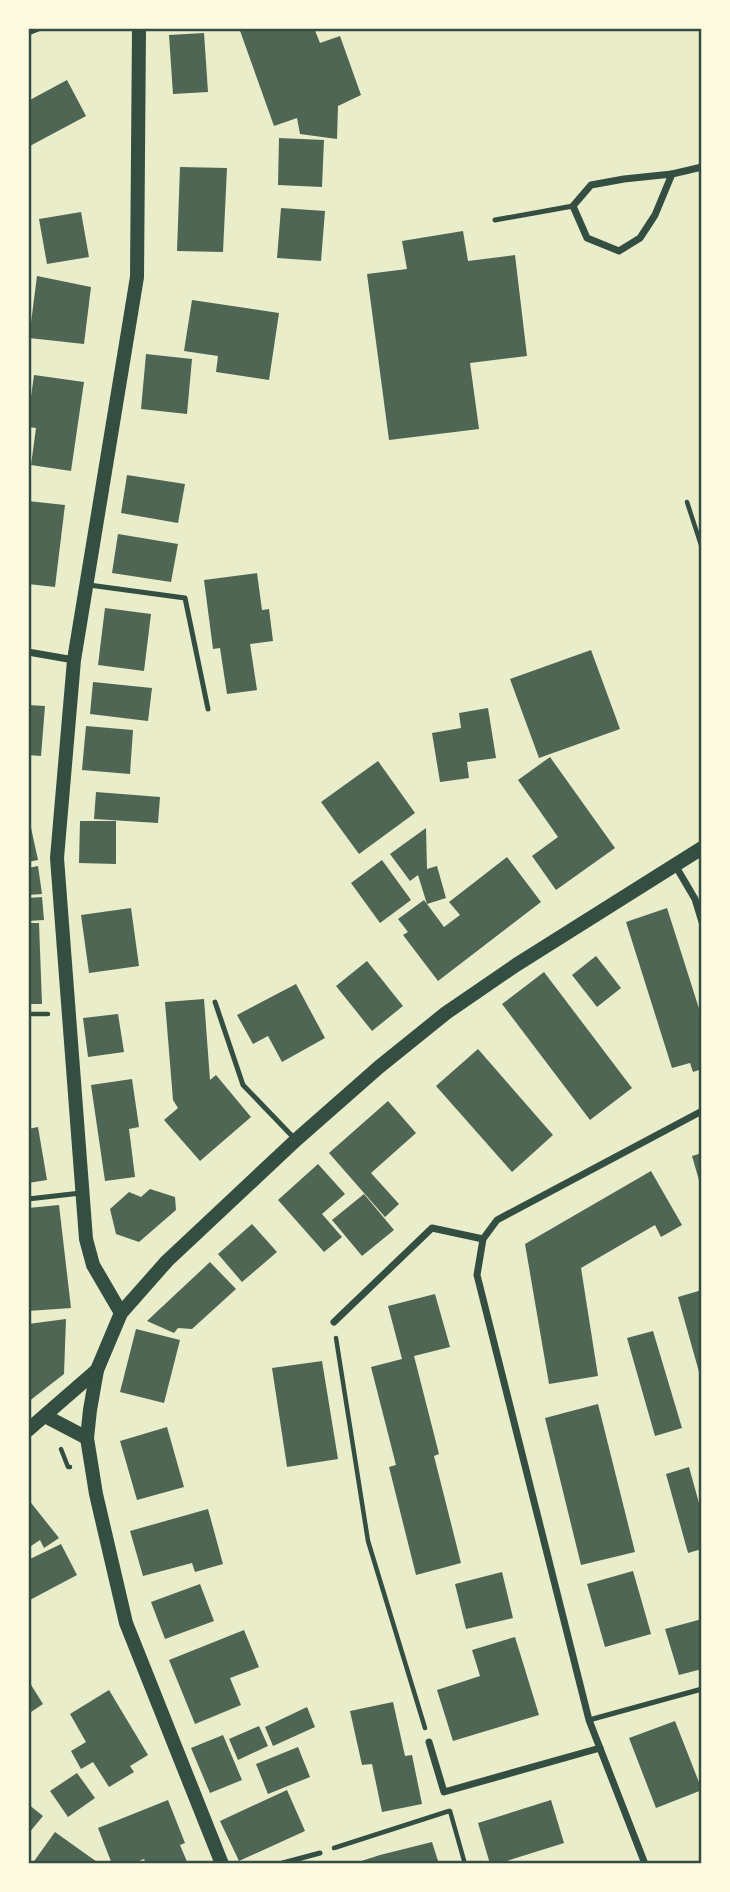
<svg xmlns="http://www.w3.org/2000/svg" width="730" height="1892" font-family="Jost,sans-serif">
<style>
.building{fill:#4f6655}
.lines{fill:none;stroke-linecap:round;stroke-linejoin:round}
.path{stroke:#344e41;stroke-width:4.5}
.service{stroke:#344e41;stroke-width:5}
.minor{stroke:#344e41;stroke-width:7}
.secondary{stroke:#344e41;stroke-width:14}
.neatline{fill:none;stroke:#344e41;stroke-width:2.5}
</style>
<rect width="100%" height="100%" fill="#e9edc9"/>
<g class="building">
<polygon points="239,28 314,28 320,43 340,36 361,95 338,106 337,139 300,134 297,118 274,126"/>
<polygon points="204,33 208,92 173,94 169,35"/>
<polygon points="67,80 86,116 28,147 28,101"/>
<polygon points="279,138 324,140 322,187 278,185"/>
<polygon points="180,167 227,168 223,252 177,251"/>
<polygon points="281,208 325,211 321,261 277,258"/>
<polygon points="81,212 89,257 47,264 39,219"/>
<polygon points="463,231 468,261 515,255 527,356 470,363 479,429 389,440 367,274 407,269 402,241"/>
<polygon points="37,276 91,287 84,344 29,338"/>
<polygon points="192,300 279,313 269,380 216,372 218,356 184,351"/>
<polygon points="146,354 192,359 187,414 141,409"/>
<polygon points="34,375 84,382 71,471 31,465 36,428 28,427 28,419"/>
<polygon points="127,475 185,484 178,523 121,513"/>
<polygon points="28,501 65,505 55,587 28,584"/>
<polygon points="118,534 178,544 171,582 112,573"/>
<polygon points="257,573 262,610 269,609 273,641 250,644 257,690 227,694 220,648 213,649 204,580"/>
<polygon points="105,608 151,614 144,671 98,665"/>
<polygon points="591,650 620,729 539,758 510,679"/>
<polygon points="93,682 152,688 148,721 90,714"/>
<polygon points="28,705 45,706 41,756 28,755"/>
<polygon points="488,708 496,758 467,762 469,778 440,782 432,733 461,728 459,713"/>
<polygon points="86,726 133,730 130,774 82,770"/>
<polygon points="550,757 615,848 556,890 532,856 558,837 518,780"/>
<polygon points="378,761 415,813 359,854 321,802"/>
<polygon points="96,792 160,797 158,823 94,819"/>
<polygon points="28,814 38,860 28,862"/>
<polygon points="80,821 116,821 116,864 79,863"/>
<polygon points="426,828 427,869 437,866 446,898 427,904 444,927 460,915 449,902 507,857 541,902 438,981 403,935 408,932 398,919 424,900 427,904 418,875 410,881 390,854"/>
<polygon points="382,860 411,900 380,923 351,883"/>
<polygon points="38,866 42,894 28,895 28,868"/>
<polygon points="42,897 44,920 28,921 28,898"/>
<polygon points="131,908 139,966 89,973 81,915"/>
<polygon points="667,908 702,1018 702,1069 693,1072 690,1063 672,1068 626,922"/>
<polygon points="28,923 39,923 42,1004 28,1004"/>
<polygon points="596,956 621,988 597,1007 572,975"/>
<polygon points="367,961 403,1006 372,1031 336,986"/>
<polygon points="544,972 632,1088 590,1120 502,1004"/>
<polygon points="296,984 325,1038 282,1062 268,1036 253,1044 237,1015"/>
<polygon points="204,999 210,1080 216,1075 251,1117 200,1161 164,1120 178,1108 173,1100 165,1002"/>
<polygon points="118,1014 124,1052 88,1057 83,1018"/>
<polygon points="478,1049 553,1135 512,1172 436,1086"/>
<polygon points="132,1079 139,1127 129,1129 135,1177 105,1181 91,1085"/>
<polygon points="388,1101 416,1133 371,1173 399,1204 385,1217 329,1153"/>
<polygon points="38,1127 47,1180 28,1183 28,1129"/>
<polygon points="702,1153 702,1187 701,1187 692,1156"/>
<polygon points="318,1164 345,1194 322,1214 342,1237 324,1252 278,1200"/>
<polygon points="651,1171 682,1225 661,1237 655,1225 581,1268 598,1376 549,1384 525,1244"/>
<polygon points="150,1189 175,1197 176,1210 139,1242 116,1234 110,1209 129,1192 141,1197"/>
<polygon points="364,1194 394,1230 362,1256 332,1220"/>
<polygon points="59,1205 71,1308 28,1311 28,1208"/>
<polygon points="252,1224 277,1252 242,1282 218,1254"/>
<polygon points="210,1262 236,1289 192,1329 178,1328 174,1333 147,1321"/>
<polygon points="702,1290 702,1379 701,1379 678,1297"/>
<polygon points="435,1294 450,1347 414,1356 439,1454 434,1456 461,1563 416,1575 389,1467 396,1465 371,1367 402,1359 388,1306"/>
<polygon points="66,1319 64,1374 28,1402 28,1324"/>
<polygon points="136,1329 180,1340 164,1403 120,1392"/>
<polygon points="653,1331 682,1428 655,1436 627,1338"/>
<polygon points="322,1361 338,1459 287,1467 272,1368"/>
<polygon points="598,1404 635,1552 581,1565 545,1418"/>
<polygon points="167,1427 184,1487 137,1500 120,1441"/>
<polygon points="689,1467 702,1514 702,1549 688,1553 666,1474"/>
<polygon points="28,1499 59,1538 44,1548 40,1540 28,1548"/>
<polygon points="208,1509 223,1564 195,1572 192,1563 143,1576 130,1531"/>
<polygon points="61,1544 77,1575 28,1601 28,1560"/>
<polygon points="633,1571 651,1634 605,1647 587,1584"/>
<polygon points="502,1572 513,1618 466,1629 455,1584"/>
<polygon points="200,1584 214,1621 165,1639 151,1602"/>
<polygon points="702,1619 702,1669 679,1675 665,1629"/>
<polygon points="244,1630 259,1667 230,1678 241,1705 195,1724 169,1660"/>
<polygon points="515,1637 539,1715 453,1741 437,1690 480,1676 472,1650"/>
<polygon points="28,1680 43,1704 28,1714"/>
<polygon points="109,1690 148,1755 130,1766 134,1772 109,1787 93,1762 81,1769 71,1751 86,1742 70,1714"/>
<polygon points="393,1702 405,1756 412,1755 422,1804 382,1812 372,1764 362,1765 350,1711"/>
<polygon points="307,1707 315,1727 273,1746 265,1727"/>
<polygon points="675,1721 702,1790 656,1808 629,1738"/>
<polygon points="259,1726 268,1746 238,1760 229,1739"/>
<polygon points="223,1735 242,1780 210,1793 191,1748"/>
<polygon points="298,1747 310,1777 268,1794 256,1764"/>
<polygon points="77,1773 95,1798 68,1817 50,1791"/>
<polygon points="287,1790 305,1831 239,1861 220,1821"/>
<polygon points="168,1800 185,1843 180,1845 188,1864 146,1864 144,1859 132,1864 112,1864 98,1828"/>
<polygon points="551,1800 564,1843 497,1864 490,1864 478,1823"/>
<polygon points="28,1804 43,1816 28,1834"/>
<polygon points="55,1832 90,1857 100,1864 32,1864"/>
<polygon points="432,1842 439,1864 352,1864 380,1855"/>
</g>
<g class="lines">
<g class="path">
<polyline points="687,502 702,548"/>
<polyline points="28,1014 48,1014"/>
<polyline points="336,1338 368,1541 425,1728"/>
<polyline points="61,1449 68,1467 70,1467"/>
<polyline points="450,1811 465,1864"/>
<polyline points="334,1848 449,1811"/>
</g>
<g class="service">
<polyline points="495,220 573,206"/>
<polyline points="89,585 185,598 208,709"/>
<polyline points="215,1002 243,1085 294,1138"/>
<polyline points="28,1199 81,1193"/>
<polyline points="589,1720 702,1689"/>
<polyline points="279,1864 320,1853"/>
</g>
<g class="minor">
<polyline points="28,32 38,28"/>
<polyline points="672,174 655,215 640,238 619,251 587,238 573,206 591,185 624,179 672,174 702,167"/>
<polyline points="28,652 74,660"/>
<polyline points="675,865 695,899 702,922"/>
<polyline points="334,1322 432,1228 483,1239"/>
<polyline points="429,1742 444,1792 600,1748"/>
<polyline points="645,1864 589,1720 477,1275 483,1239 497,1220 702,1111"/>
</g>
<g class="secondary">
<polyline points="121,1313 93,1265 86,1239 57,858 74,660 137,277 139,28"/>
<polyline points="45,1416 87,1438"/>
<polyline points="28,1430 97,1370"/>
<polyline points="222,1864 126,1623 96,1494 87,1438 90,1410 97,1370 121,1313 167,1261 296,1140 379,1067 446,1013 516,965 702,848"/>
</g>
</g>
<rect width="730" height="1892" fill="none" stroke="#fefae0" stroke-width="60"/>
<rect x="30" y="30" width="670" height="1832" class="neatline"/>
</svg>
